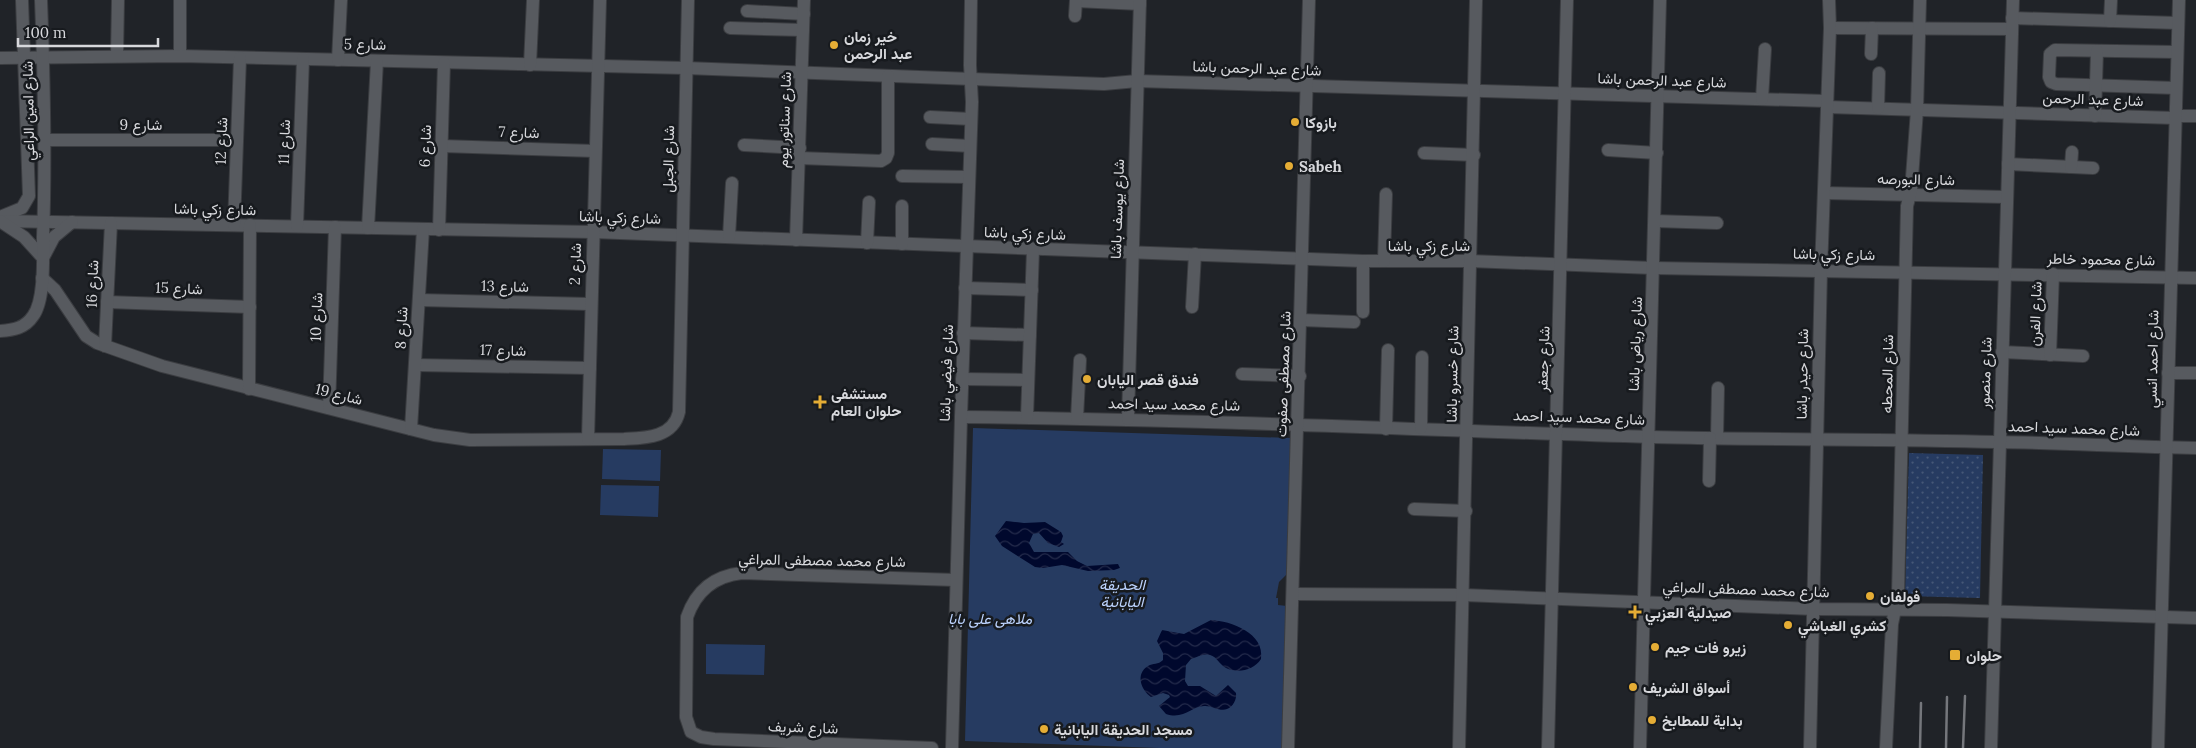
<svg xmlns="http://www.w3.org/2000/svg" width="2196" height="748" font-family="Lora,Vazirmatn,serif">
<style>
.grass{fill:url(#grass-dots)}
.park{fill:#263b61}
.water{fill:url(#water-waves)}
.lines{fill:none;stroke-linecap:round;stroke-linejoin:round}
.minor-casing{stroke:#3b3d41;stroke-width:14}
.minor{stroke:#575a5f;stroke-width:12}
.rail{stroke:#75777c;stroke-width:2.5}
.poi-dot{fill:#e5ad35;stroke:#171a1e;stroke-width:2}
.labels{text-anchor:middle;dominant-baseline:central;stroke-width:5;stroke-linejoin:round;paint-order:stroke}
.poi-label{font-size:15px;font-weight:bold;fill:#d7d8dc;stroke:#171a1e;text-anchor:start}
.street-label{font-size:15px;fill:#d7d8dc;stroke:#171a1e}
.park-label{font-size:15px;font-style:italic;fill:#bcd3fe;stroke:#171a1e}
</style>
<defs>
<pattern id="grass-dots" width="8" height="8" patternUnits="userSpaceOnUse" patternTransform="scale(1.25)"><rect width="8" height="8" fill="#263b61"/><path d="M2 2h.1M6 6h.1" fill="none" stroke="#455777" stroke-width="1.8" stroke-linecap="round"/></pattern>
<pattern id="water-waves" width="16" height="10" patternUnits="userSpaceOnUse" patternTransform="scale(1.25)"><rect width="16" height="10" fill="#00082d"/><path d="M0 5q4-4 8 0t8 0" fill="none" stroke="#242b4b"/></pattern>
</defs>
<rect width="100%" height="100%" fill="#202328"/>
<polygon class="grass" points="1909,453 1983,455 1980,598 1905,596"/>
<g class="park">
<polygon points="973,428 1291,438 1287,574 1279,582 1276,598 1278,598 1278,605 1287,606 1283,748 1159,748 965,741"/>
<polygon points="603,449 661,450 660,481 602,479"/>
<polygon points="601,485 659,486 658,517 600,515"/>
<polygon points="706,644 765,645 764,675 706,674"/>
</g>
<g class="water">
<polygon points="1006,521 1024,523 1045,522 1061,532 1063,536 1061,542 1064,544 1059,547 1048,543 1039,533 1033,534 1029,543 1034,552 1068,552 1077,561 1087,566 1118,564 1120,568 1114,570 1088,571 1062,565 1043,568 1035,567 1002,546 995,536"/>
<path d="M1211,620C1231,621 1265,633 1261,659C1254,670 1238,674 1226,668C1219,664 1217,657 1210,655C1204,653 1197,657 1191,659L1186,665L1185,681L1188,686H1200L1216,696L1228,685L1236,693C1237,699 1233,707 1227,709C1220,712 1211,705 1204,706C1192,706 1184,720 1166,714L1159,706L1170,697L1169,695L1163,693L1151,697C1141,690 1135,674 1148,666C1153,663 1158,665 1163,660V653L1157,641L1162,630L1184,634Z"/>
</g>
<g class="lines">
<defs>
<g id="minor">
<polyline points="1076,1 1140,4"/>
<polyline points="747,11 804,14"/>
<polyline points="1075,16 1076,0"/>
<polyline points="2012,18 2178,23"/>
<polyline points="2110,21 2111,0"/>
<polyline points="730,28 803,30"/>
<polyline points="1830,28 2012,29"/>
<polyline points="1871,54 1872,28"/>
<polyline points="117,55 118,0"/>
<polyline points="180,56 180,0"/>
<polyline points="0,58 180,56 686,68 1104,84 1137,81 1826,101"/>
<polyline points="338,60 341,0"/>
<polyline points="530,65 533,0"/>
<polyline points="2176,88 2056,84 2051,82 2049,77 2050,54 2055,50 2177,52"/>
<polyline points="1762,99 1765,49"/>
<polyline points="1827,107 2175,118"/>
<polyline points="1878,108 1879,73"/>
<polyline points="2095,116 2097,51"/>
<polyline points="2175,116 2196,116"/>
<polyline points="930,117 971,119"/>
<polyline points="45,140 237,140"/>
<polyline points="932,144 970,146"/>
<polyline points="744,145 800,148"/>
<polyline points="442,146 595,151"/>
<polyline points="1608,150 1657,153"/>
<polyline points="1424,153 1474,155"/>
<polyline points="799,158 881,161 886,158 888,153 888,76"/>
<polyline points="2008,164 2093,168"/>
<polyline points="2071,167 2072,152"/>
<polyline points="902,176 969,177"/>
<polyline points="1824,193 2007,197"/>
<polyline points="0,217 22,208 29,196 22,0"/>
<polyline points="0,221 593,232 1363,261 1470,261 1653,268 2196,278"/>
<polyline points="0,221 24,237 43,258 54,237 72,222"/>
<polyline points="1655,221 1717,223"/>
<polyline points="234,225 240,58"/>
<polyline points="297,226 303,59"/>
<polyline points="368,228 377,61"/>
<polyline points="439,230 444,63"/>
<polyline points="729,237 732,183"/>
<polyline points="796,240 804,0"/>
<polyline points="867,243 869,202"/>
<polyline points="902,244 902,206"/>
<polyline points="1384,261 1386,194"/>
<path d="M42,278L55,290L86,336L97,343L162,366L434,435L470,440L624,439C645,438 673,438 679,412L688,0"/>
<polyline points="965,288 1032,290"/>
<polyline points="419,300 590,304"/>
<polyline points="107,302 250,307"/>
<polyline points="1192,307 1195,254"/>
<polyline points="1363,312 1363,261"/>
<polyline points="1301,320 1354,322"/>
<path d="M0,331C14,330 25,328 33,316C45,300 43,258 43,237C46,158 44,79 41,0"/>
<polyline points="963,333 1030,335"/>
<polyline points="105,346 111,223"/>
<polyline points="2002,352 2083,356"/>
<polyline points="2050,355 2053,274"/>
<polyline points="415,365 590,368"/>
<polyline points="2168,373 2196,373"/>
<polyline points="1242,374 1300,376"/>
<polyline points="962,379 1028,380"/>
<polyline points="249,389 250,225"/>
<polyline points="329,408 335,227"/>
<path d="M961,417C1190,419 1420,430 1650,437C1765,440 1881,439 1997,442C2064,443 2130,447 2196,448"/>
<polyline points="1027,417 1033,250"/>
<polyline points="1077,418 1080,360"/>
<polyline points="1128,419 1140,0"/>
<polyline points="1421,428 1422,357"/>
<polyline points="411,429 423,229"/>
<polyline points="1386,429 1388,350"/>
<polyline points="1717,438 1718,388"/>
<polyline points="588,439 600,0"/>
<polyline points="1709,481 1710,438"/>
<polyline points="1414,509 1466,511"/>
<polyline points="1294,594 1464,595 1814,609 1947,610 2196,618"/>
<path d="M932,748L714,739L701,737L691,732L686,717L687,617C696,591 714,576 742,573L956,580"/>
<polyline points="952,748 961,417 972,102 970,65 971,0"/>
<polyline points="1288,748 1309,0"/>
<polyline points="1459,748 1476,0"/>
<polyline points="1548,748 1567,0"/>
<polyline points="1640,748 1660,0"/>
<polyline points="1810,748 1821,270 1830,28 1829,0"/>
<polyline points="1886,748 1892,624 1898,595 1907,206 1911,191 1917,110 1920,0"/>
<polyline points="1991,748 2013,0"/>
<polyline points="2158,748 2179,0"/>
</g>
</defs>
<use href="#minor" class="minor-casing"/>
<use href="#minor" class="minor"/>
<g class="rail">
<polyline points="1920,748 1921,703"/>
<polyline points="1946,748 1947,697"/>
<polyline points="1963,748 1965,696"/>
</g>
</g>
<g class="poi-dot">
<circle cx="834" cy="45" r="5"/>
<circle cx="1295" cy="122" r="5"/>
<circle cx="1289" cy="166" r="5"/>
<circle cx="1087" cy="379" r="5"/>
<path d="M817.5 394.5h5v5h5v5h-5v5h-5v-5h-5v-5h5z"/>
<circle cx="1870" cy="596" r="5"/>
<path d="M1632.5 604.5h5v5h5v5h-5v5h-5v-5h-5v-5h5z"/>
<circle cx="1788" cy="625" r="5"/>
<circle cx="1655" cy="647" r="5"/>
<rect x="1949" y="649" width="12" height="12" rx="2.5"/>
<circle cx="1633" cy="687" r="5"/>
<circle cx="1652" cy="720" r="5"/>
<circle cx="1044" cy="729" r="5"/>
</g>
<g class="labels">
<g class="poi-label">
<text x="844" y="36">خير زمان<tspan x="844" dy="17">عبد الرحمن</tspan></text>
<text x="1305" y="122">بازوكا</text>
<text x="1299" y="166">Sabeh</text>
<text x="1097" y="379">فندق قصر اليابان</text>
<text x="831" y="393">مستشفى<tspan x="831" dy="17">حلوان العام</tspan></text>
<text x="1880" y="596">فولفان</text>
<text x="1645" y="612">صيدلية العزبي</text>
<text x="1798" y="625">كشري الغباشي</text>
<text x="1665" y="647">زيرو فات جيم</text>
<text x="1966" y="655">حلوان</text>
<text x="1643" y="687">أسواق الشريف</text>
<text x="1662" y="720">بداية للمطابخ</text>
<text x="1054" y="729">مسجد الحديقة اليابانية</text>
</g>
<g class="street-label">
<text transform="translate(365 44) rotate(1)">شارع 5</text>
<text transform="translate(1257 68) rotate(2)">شارع عبد الرحمن باشا</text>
<text transform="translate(1662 80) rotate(2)">شارع عبد الرحمن باشا</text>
<text transform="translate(2093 99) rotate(2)">شارع عبد الرحمن</text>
<text transform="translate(28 111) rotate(-91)">شارع امين الراعي</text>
<text transform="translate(784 120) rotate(-88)">شارع سناتور يوم</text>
<text x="141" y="124">شارع 9</text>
<text transform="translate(519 132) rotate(2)">شارع 7</text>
<text transform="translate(221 141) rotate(-88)">شارع 12</text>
<text transform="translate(284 142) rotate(-88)">شارع 11</text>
<text transform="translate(425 146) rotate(-88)">شارع 6</text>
<text transform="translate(668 159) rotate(-89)">شارع الجبل</text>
<text transform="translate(1916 179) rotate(1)">شارع البورصه</text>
<text transform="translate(215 209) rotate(1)">شارع زكي باشا</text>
<text transform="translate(1117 209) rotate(-88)">شارع يوسف باشا</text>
<text transform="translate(620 217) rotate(2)">شارع زكي باشا</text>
<text transform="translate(1025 233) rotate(2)">شارع زكي باشا</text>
<text x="1429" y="245">شارع زكي باشا</text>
<text transform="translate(1834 254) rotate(1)">شارع زكي باشا</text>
<text transform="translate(2101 259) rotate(1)">شارع محمود خاطر</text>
<text transform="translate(575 264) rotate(-88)">شارع 2</text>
<text transform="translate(92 284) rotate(-88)">شارع 16</text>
<text transform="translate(505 286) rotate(1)">شارع 13</text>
<text transform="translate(179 288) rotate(2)">شارع 15</text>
<text transform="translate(2035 314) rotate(-88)">شارع الفرن</text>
<text transform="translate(316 317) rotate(-88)">شارع 10</text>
<text transform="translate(401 328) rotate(-87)">شارع 8</text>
<text transform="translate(1635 344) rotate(-88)">شارع رياض باشا</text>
<text transform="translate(503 350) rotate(1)">شارع 17</text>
<text transform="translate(1543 359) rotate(-88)">شارع جعفر</text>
<text transform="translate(2152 359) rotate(-89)">شارع احمد انسي</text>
<text transform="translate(946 373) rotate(-88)">شارع فيضي باشا</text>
<text transform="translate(1985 373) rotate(-88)">شارع منصور</text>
<text transform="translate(1283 374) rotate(-88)">شارع مصطفى صفوت</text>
<text transform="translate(1452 374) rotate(-89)">شارع خسرو باشا</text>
<text transform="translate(1802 374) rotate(-89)">شارع حيدر باشا</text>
<text transform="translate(1887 374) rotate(-89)">شارع المحطه</text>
<text transform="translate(339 394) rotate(14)">شارع 19</text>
<text transform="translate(1174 404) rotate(1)">شارع محمد سيد احمد</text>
<text transform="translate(1579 417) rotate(2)">شارع محمد سيد احمد</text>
<text transform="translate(2074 428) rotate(2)">شارع محمد سيد احمد</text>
<text transform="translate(822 560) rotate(1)">شارع محمد مصطفى المراغي</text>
<text transform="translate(1746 589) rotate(2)">شارع محمد مصطفى المراغي</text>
<text transform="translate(803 727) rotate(2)">شارع شريف</text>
</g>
<g class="park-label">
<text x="1122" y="584">الحديقة<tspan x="1122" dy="17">اليابانية</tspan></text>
<text x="990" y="618">ملاهى على بابا</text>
</g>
</g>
<path d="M18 38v8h140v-8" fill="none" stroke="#d7d8dc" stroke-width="2.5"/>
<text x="25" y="38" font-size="15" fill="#d7d8dc" stroke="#171a1e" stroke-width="4" paint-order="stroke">100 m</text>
</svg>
